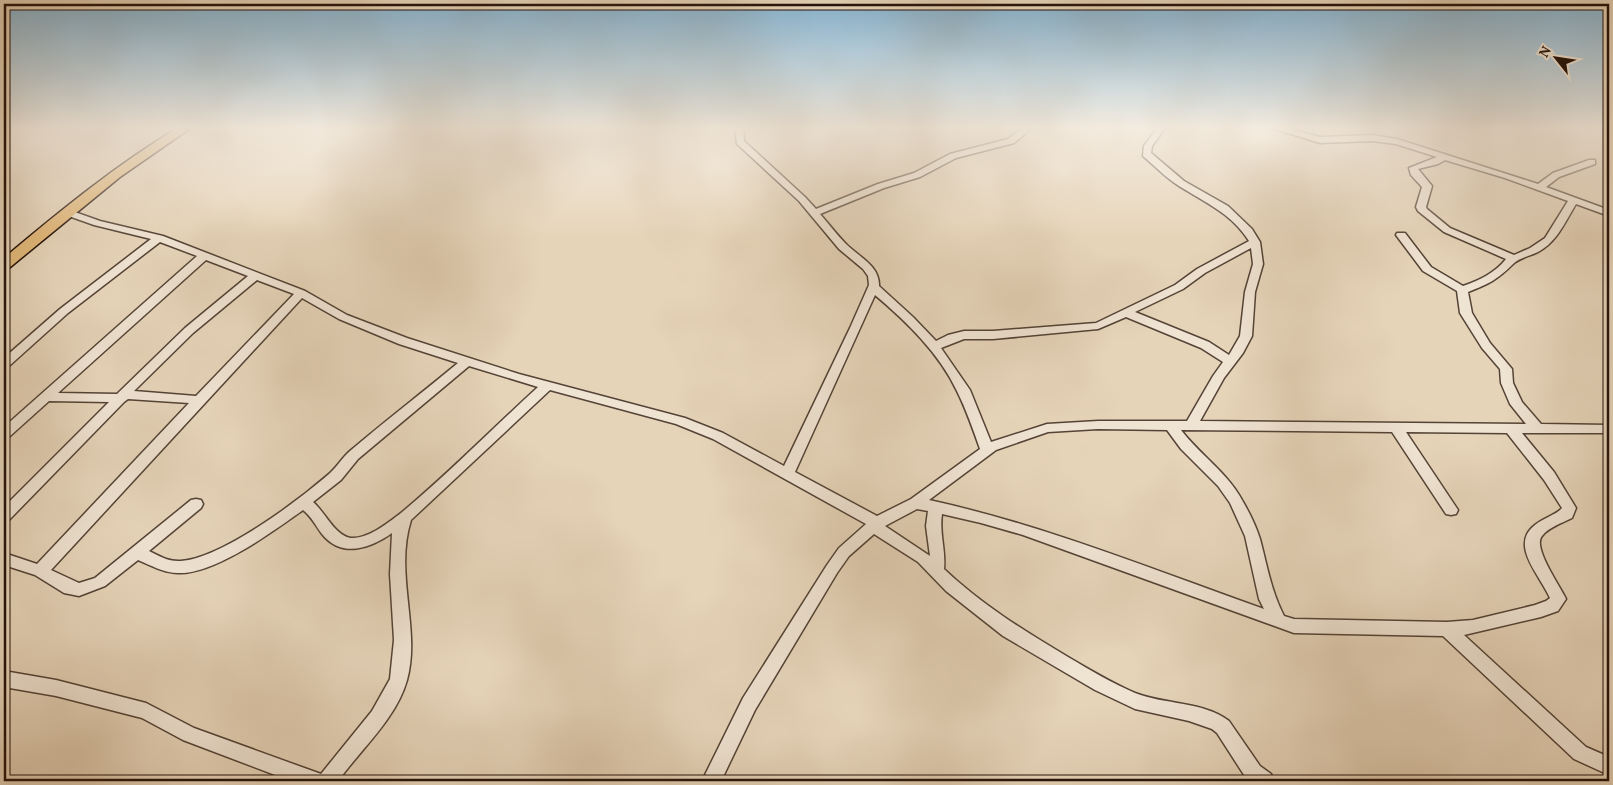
<svg xmlns="http://www.w3.org/2000/svg" width="1613" height="785" font-family="Vollkorn,serif">
<style>
.lines{fill:none;stroke-linecap:round;stroke-linejoin:round}
.minor-casing{stroke:#544336;stroke-width:3}
.major-casing{stroke:#24130b;stroke-width:3}
.minor{fill:#efe3d2;fill-rule:evenodd}
.major{fill:#e3ba7c;fill-rule:evenodd}
</style>
<rect width="100%" height="100%" fill="#e6d4b9"/>
<filter id="stains"><feTurbulence type="fractalNoise" baseFrequency=".004" numOctaves="4"/><feColorMatrix values="0 0 0 0 .2 0 0 0 0 .09 0 0 0 0 .02 0 0 0 .5 -.17"/></filter>
<radialGradient id="worn" r=".72"><stop offset=".6" stop-color="#630" stop-opacity="0"/><stop offset="1" stop-color="#630" stop-opacity=".3"/></radialGradient>
<g class="lines">
<defs>
<path id="minor" d="M735,127H743L744,141L805,197L816,209L878,184L914,173L950,154L1008,139L1024,127H1033L1014,143L956,158L920,177L884,188L820,214C829,224 837,235 846,244C859,257 880,266 879,286L913,317L936,341L948,335L964,331H993L1096,323L1175,285L1197,269L1249,241C1231,213 1206,203 1179,186C1166,178 1155,166 1143,156L1144,146L1158,127H1166L1152,146L1151,153L1184,181L1228,206L1252,229L1260,242L1263,264L1255,292L1252,336L1243,353L1224,378L1200,421L1526,424L1510,404L1501,383L1500,369L1482,348L1460,313L1457,291L1423,271L1396,235L1397,233H1405L1431,267L1463,286C1480,280 1495,273 1506,259L1444,232L1418,211L1416,207L1422,187L1411,175L1409,168L1437,157L1396,144L1372,141L1320,143L1268,127H1282L1320,137L1372,135L1397,139L1538,184L1553,173L1589,160H1595V164L1559,177L1546,187L1609,210V216L1576,204C1565,222 1557,242 1538,252C1530,256 1519,258 1513,264C1498,279 1489,284 1468,292L1472,313L1490,343L1512,369L1513,383L1522,402L1541,424L1609,425V433H1522L1554,472L1576,508L1572,518C1562,523 1549,527 1542,536C1532,547 1560,586 1566,599L1558,611L1541,617L1464,635L1586,747L1609,757V775L1574,759L1443,636L1294,633L1023,535L981,523L942,514C939,533 946,550 944,569C981,604 1024,631 1068,657C1090,670 1112,683 1135,693C1165,705 1203,701 1229,721L1260,766L1271,774L1273,781H1250L1246,778L1217,733L1212,729L1189,721L1135,709L1095,690L1003,636L946,591L918,562L874,534L849,556L837,573L755,710L721,781H702L743,698L827,565L839,548L866,524L713,439L676,424L550,390L411,520C394,574 421,629 407,680C396,719 361,749 338,781H291L183,740L142,718L56,696L4,687V671L56,680L146,703L194,728L321,774L372,711L390,679L394,640L390,574L392,533C371,548 342,559 322,534C315,525 312,517 303,510C275,530 214,575 178,573C164,573 150,565 138,560L105,586L79,596L64,593L35,575L4,565V553L37,564L189,403L128,399L124,402L9,520L4,521V507L109,402L49,401L9,437L4,439V427L197,256L160,242L68,313L8,367L4,368V358L60,309L151,239L94,225L63,214V210H69L100,221L163,236L305,291L347,315L407,338L519,374L685,418L723,433L784,466L850,328L869,285L868,276L863,269L839,249L799,201L737,144ZM1445,160L1505,178L1568,201L1545,238L1530,248L1514,255L1450,228L1427,209L1426,207L1432,186L1418,169L1438,164ZM1251,248L1253,264L1245,292L1240,336L1229,355L1209,342L1135,312L1183,289L1205,273ZM206,260L248,276L185,328L117,394L58,393ZM257,280L294,294L196,396L134,391L193,333ZM875,295C907,322 939,353 957,391C966,409 973,429 980,449L911,499L877,516L795,472ZM302,298L339,319L399,344L458,363C422,393 385,421 350,451C342,458 337,467 329,474C298,501 222,558 181,561C169,562 159,556 149,551L201,508L203,504L201,500L196,499L191,500L95,578L79,583L51,570ZM1126,317L1201,348L1223,362L1213,376L1187,421H1098L1047,424L991,442L970,390L941,348L964,339H993L1098,329ZM469,366L538,387C493,428 448,474 401,513C388,523 368,539 351,538C335,536 325,512 313,502L341,480L358,459ZM1098,429L1167,430L1181,449L1218,486L1230,503L1245,536L1259,599L1264,609C1154,570 1044,525 929,500L996,450L1048,432ZM1181,430L1392,432L1446,514L1451,515L1456,514L1458,510L1406,432L1507,433L1544,480L1562,508C1556,515 1543,518 1535,525C1509,545 1540,575 1550,598L1546,601L1535,605L1473,620L1447,622L1294,619L1284,616C1271,591 1267,565 1260,539C1256,526 1249,512 1242,500C1227,472 1200,455 1181,430ZM917,509L928,511L926,526L930,556L885,526Z"/>
<path id="major" d="M179,127H192L120,177L9,268L4,269V258C60,211 116,165 179,127Z"/>
</defs>
<use href="#minor" class="minor-casing"/>
<use href="#major" class="major-casing"/>
<use href="#minor" class="minor"/>
<use href="#major" class="major"/>
</g>
<linearGradient id="sky" x2="0" y2="1"><stop stop-color="#87b5d3"/><stop offset="0.54" stop-color="#f4ece0"/><stop offset="1" stop-color="#f4ece0" stop-opacity="0"/></linearGradient>
<rect width="1613" height="237" fill="url(#sky)"/>
<rect width="1613" height="785" fill="none" stroke="#e6d4b9" stroke-width="20"/>
<rect x="5" y="5" width="1603" height="775" fill="none" stroke="#24130b" stroke-width="2.5"/>
<rect x="10" y="10" width="1593" height="765" fill="none" stroke="#24130b"/>
<g transform="translate(1556 58) rotate(300)" stroke="#efe3d2" stroke-width="4" paint-order="stroke">
<path d="M0-4L9 19L0 12L-9 19Z" fill="#24130b"/>
<text y="-8" font-size="14" font-weight="bold" text-anchor="middle" fill="#24130b">N</text>
</g>
<rect width="100%" height="100%" filter="url(#stains)"/>
<rect width="100%" height="100%" fill="url(#worn)"/>
</svg>
